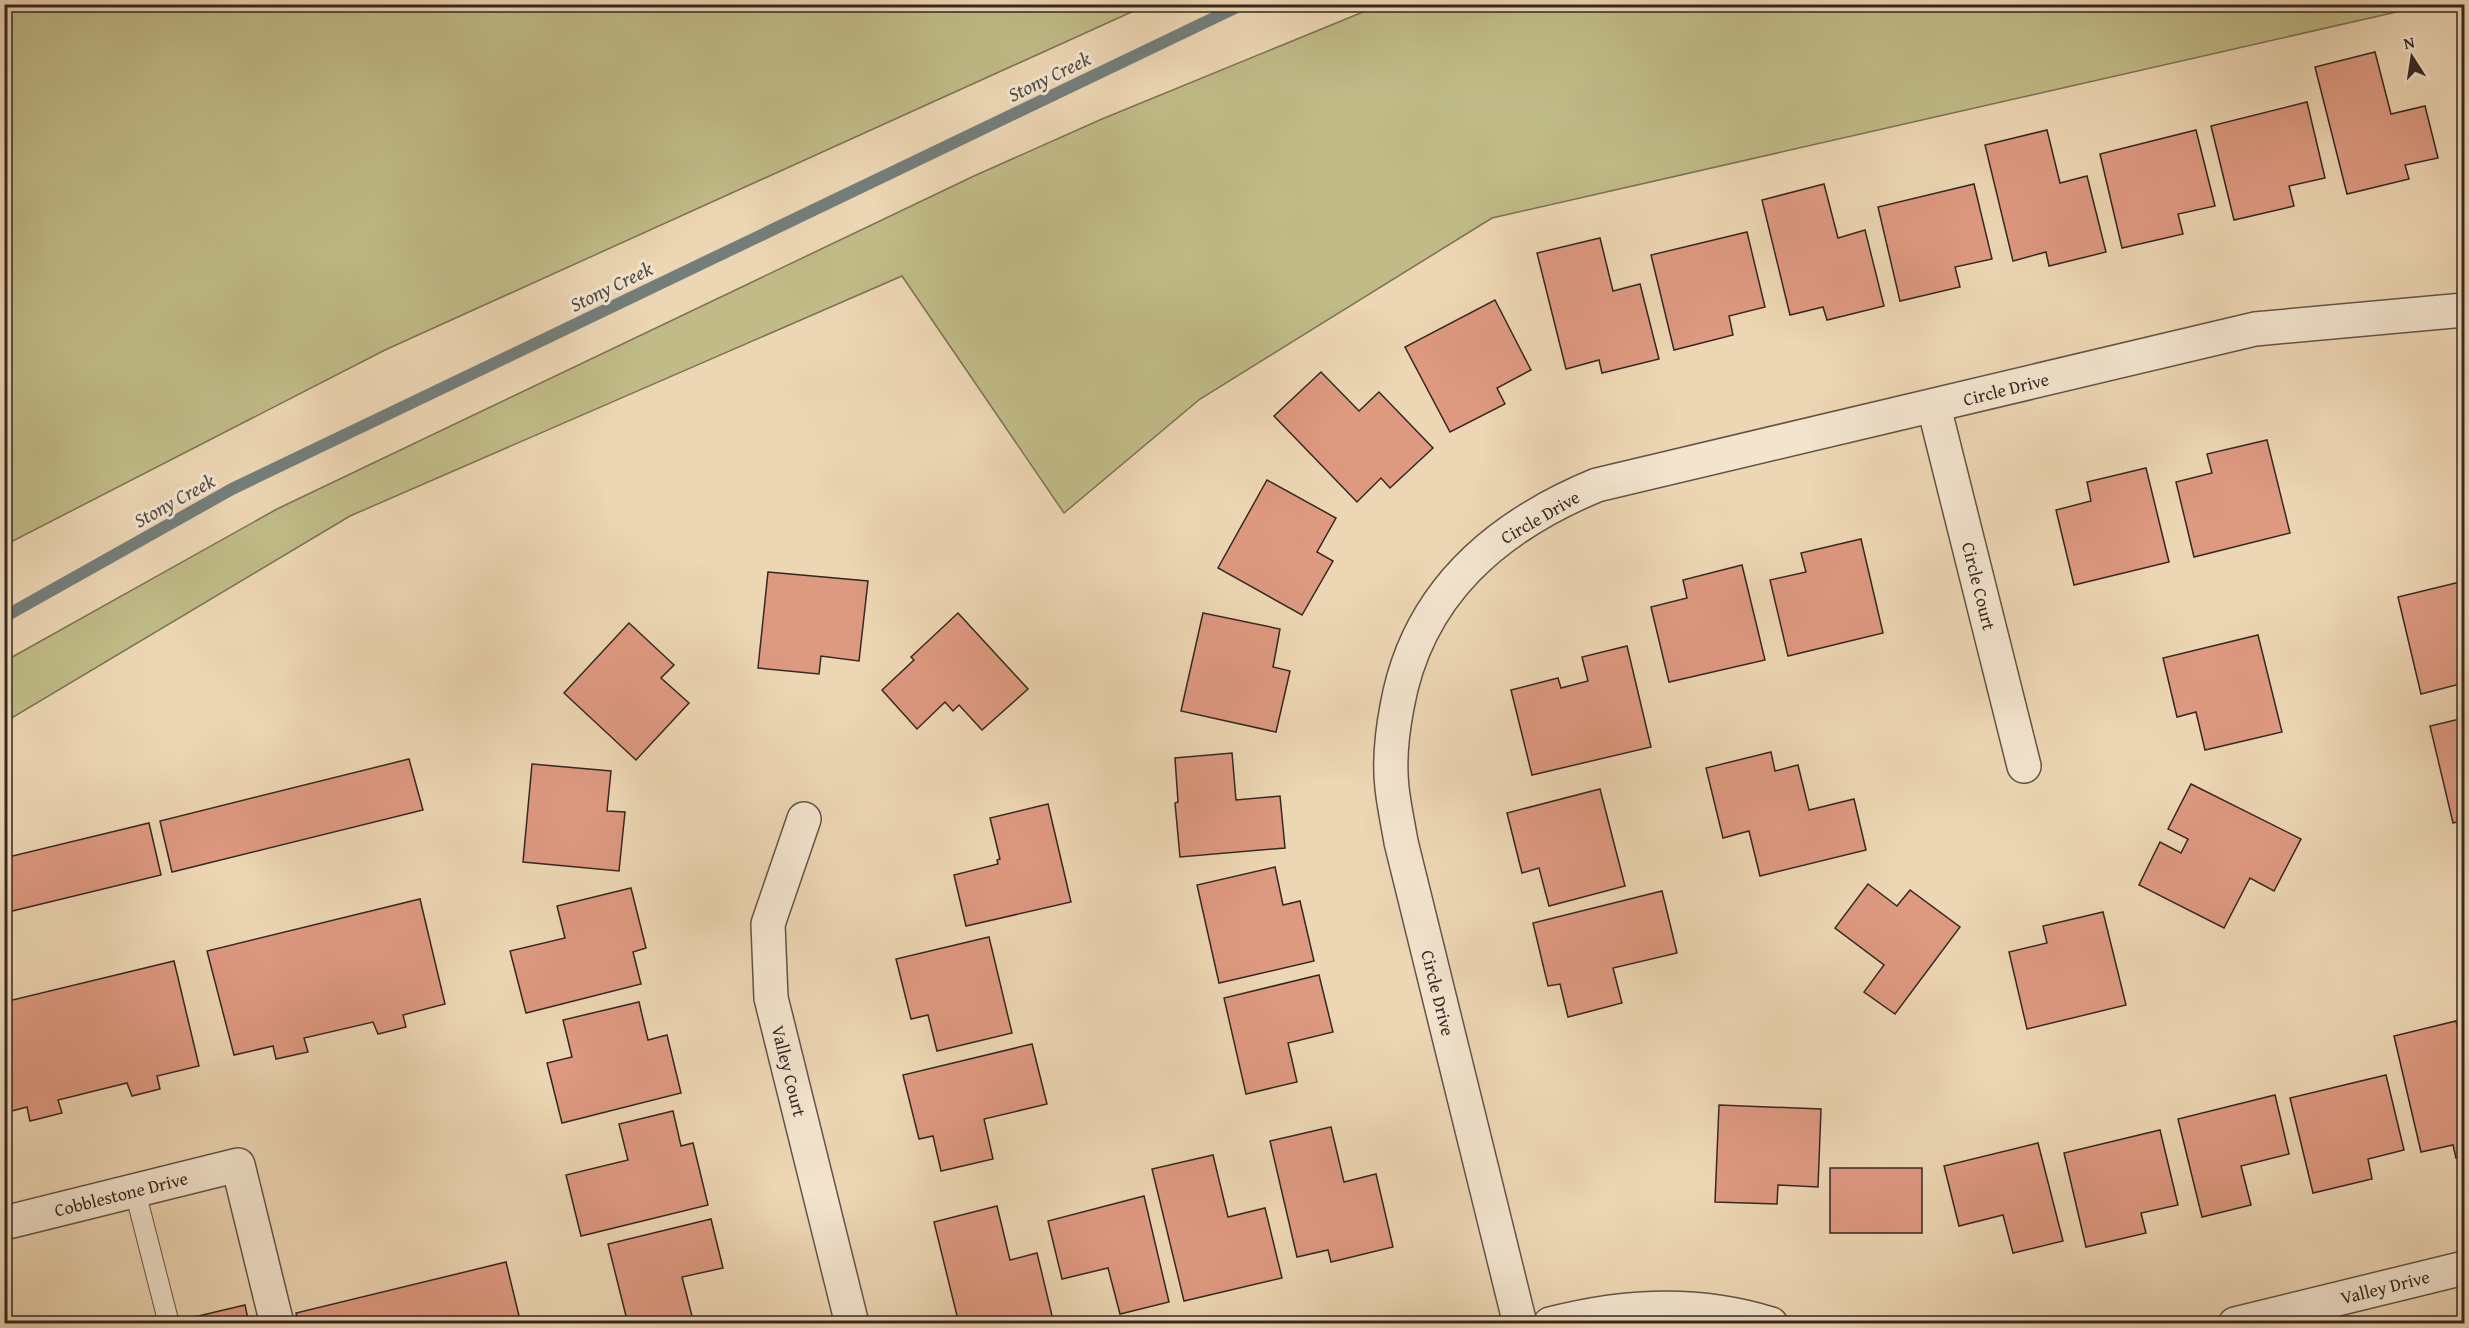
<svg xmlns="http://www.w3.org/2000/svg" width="2469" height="1328" font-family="'Gentium Book Plus',serif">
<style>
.green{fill:#c0bb87;stroke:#7a7254;stroke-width:1.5}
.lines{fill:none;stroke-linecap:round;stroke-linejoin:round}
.stream{stroke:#737e7b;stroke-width:12}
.building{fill:#de9981;stroke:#352822;stroke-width:1.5}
.lane-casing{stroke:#635446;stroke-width:22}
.street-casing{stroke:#635446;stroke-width:36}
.lane{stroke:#f3e4ce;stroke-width:20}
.street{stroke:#f3e4ce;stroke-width:33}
.labels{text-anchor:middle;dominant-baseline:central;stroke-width:6;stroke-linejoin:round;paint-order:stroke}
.street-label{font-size:18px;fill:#352822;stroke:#f3e4ce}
.water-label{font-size:20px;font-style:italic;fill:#4f4c47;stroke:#f3e4ce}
</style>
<rect width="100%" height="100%" fill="#edd6b3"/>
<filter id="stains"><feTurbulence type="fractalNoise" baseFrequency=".00333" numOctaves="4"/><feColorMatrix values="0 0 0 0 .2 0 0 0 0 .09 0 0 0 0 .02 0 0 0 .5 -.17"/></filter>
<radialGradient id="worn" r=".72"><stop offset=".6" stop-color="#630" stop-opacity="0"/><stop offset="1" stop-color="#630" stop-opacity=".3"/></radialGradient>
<g class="green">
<polygon points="5,4 1147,4 1147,5 385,350 5,545"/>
<polygon points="1380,5 2427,5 1492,218 1200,399 1064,513 902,276 350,516 5,722 5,661 277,509 974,176 1102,119"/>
</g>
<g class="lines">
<polyline class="stream" points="4,617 232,489 1243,4"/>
</g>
<g class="building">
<polygon points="2375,52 2391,114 2425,106 2438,158 2405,165 2409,179 2347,194 2315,67"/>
<polygon points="2307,102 2325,178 2289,186 2294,206 2234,220 2211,126"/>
<polygon points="2047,130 2060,183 2087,176 2106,252 2049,266 2046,252 2013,261 1985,145"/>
<polygon points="2196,130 2215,206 2178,214 2183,234 2122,248 2100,154"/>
<polygon points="1824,184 1838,238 1865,230 1884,306 1827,320 1823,307 1790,315 1762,200"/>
<polygon points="1974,184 1992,259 1955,267 1960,287 1900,301 1878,207"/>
<polygon points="1747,232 1765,307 1729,316 1733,335 1674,350 1651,255"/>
<polygon points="1600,238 1613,291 1640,284 1659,359 1602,373 1599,360 1566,369 1537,253"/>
<polygon points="1495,300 1531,370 1497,388 1505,404 1450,432 1405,347"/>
<polygon points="1321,372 1359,411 1379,392 1433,448 1390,488 1381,478 1357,502 1274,416"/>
<polygon points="2267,440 2290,533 2194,557 2176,482 2212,473 2207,454"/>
<polygon points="2146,468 2169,562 2074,585 2056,510 2091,501 2087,482"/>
<polygon points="1267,480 1336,518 1317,552 1333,561 1302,615 1218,568"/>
<polygon points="1861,539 1883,633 1788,656 1770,580 1806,572 1801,553"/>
<polygon points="1742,565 1765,660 1669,682 1651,607 1687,598 1683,580"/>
<polygon points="768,572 868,581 859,661 821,656 819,674 758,668"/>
<polygon points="2464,581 2464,641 2461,642 2464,654 2464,683 2421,694 2398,597"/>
<polygon points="958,613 1028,689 982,730 959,705 953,711 945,702 917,729 882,690 914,660 911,657"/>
<polygon points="1203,613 1280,629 1273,667 1290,671 1276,732 1181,711"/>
<polygon points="629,623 674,665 661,678 689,703 636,760 564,693"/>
<polygon points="2258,635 2282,732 2205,750 2196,712 2177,717 2163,658"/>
<polygon points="1627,646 1651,747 1532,775 1511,690 1558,678 1561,688 1588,681 1582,657"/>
<polygon points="2464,718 2464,820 2453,823 2430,726"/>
<polygon points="1771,752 1775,771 1798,765 1809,810 1854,799 1866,850 1760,876 1749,831 1723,838 1706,768"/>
<polygon points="1232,753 1236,800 1280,796 1285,848 1180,857 1175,803 1178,802 1175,758"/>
<polygon points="409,759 423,810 172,872 160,821"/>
<polygon points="532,764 611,771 607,811 625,812 619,871 523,862"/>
<polygon points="2191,784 2301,839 2274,891 2250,878 2224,928 2139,885 2160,842 2181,853 2188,839 2168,829"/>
<polygon points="1600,789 1625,886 1549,906 1539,868 1522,873 1507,813"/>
<polygon points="1048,804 1071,902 966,926 954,875 998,864 997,860 1000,859 990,818"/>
<polygon points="149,823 161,875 4,913 4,858"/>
<polygon points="1275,867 1283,905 1300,901 1314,961 1219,983 1197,885"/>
<polygon points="1868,884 1897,906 1910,890 1960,927 1895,1014 1864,992 1884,965 1835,928"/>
<polygon points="631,888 646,948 633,952 641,984 526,1013 510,951 565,938 557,906"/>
<polygon points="1662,891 1677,953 1613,968 1622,1003 1568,1017 1560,984 1548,986 1533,923"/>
<polygon points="420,899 445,1004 403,1015 406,1027 378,1034 373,1022 304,1038 308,1052 276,1059 273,1046 234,1055 207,951"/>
<polygon points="2103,912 2126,1005 2027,1029 2009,952 2047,943 2043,926"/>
<polygon points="989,937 1012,1033 937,1051 928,1015 911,1019 896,959"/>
<polygon points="174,961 199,1066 157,1076 160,1089 132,1096 127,1083 58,1100 62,1113 30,1121 27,1107 4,1113 4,1002"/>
<polygon points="1319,975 1333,1032 1288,1043 1297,1082 1246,1094 1224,998"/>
<polygon points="639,1002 648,1040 667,1035 681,1093 562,1123 547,1063 572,1057 563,1020"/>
<polygon points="2456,1021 2464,1054 2464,1155 2456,1158 2453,1145 2421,1152 2394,1036"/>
<polygon points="1032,1044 1047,1104 984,1119 993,1159 941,1171 933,1136 919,1139 903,1075"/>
<polygon points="2386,1075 2404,1150 2368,1159 2372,1179 2313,1193 2290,1098"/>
<polygon points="2275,1095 2289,1154 2241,1166 2251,1205 2202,1217 2178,1119"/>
<polygon points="1719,1105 1821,1109 1818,1187 1778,1185 1777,1204 1715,1202"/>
<polygon points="673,1111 681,1146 693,1143 708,1205 581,1236 566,1175 628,1160 619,1124"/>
<polygon points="1331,1127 1344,1182 1376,1174 1393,1247 1331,1262 1328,1250 1297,1257 1270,1141"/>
<polygon points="2160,1130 2178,1205 2141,1213 2146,1233 2086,1247 2064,1153"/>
<polygon points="2038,1143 2063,1241 2013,1253 2003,1215 1959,1226 1944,1166"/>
<polygon points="1213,1155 1228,1217 1265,1208 1282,1278 1184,1301 1152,1169"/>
<rect x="1830" y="1168" width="92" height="65"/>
<polygon points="1144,1196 1169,1302 1120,1314 1108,1268 1062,1279 1048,1221"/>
<polygon points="997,1206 1010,1260 1037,1253 1054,1324 959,1324 934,1222"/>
<polygon points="711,1219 723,1268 682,1277 694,1324 628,1324 608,1244"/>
<polygon points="506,1262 521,1324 299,1324 296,1313"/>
<polygon points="245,1305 249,1324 196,1324 194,1317"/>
</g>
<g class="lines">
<defs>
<polyline id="lane" points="135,1191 169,1324"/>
<g id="street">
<polyline points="1934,407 2024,766"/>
<polyline points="804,819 768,924 771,998 852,1324"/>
<polyline points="4,1223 238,1165 277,1324"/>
<path d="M1520,1324L1401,842C1398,824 1394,806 1392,788C1389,761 1392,733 1397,707C1417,594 1495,527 1597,485L2255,329L2464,310"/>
<path d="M1550,1324C1623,1305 1699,1301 1771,1324"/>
<polyline points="2235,1324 2464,1268"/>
</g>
</defs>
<use href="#lane" class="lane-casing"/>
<use href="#street" class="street-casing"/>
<use href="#lane" class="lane"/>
<use href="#street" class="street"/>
</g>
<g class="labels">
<g class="street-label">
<text transform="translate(2006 389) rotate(-14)">Circle Drive</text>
<text transform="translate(1540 517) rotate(-30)">Circle Drive</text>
<text transform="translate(1979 586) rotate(76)">Circle Court</text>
<text transform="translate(1438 993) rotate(76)">Circle Drive</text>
<text transform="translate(789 1071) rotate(76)">Valley Court</text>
<text transform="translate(121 1194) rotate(-14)">Cobblestone Drive</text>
<text transform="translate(2385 1287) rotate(-14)">Valley Drive</text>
</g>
<g class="water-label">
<text transform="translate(1049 76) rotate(-26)">Stony Creek</text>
<text transform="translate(611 286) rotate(-26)">Stony Creek</text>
<text transform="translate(174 500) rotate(-29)">Stony Creek</text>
</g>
</g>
<rect width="2469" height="1328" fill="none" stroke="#edd6b3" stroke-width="24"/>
<rect x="6" y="6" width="2457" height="1316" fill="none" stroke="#352822" stroke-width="3"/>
<rect x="12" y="12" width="2445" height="1304" fill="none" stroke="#352822" stroke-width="1.5"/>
<g transform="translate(2412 57) rotate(348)" stroke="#f3e4ce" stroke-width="4.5" paint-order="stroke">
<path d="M0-4.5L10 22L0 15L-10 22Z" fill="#352822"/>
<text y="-9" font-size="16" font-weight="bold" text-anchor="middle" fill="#352822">N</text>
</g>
<rect width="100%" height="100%" filter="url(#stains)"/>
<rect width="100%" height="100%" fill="url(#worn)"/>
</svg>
